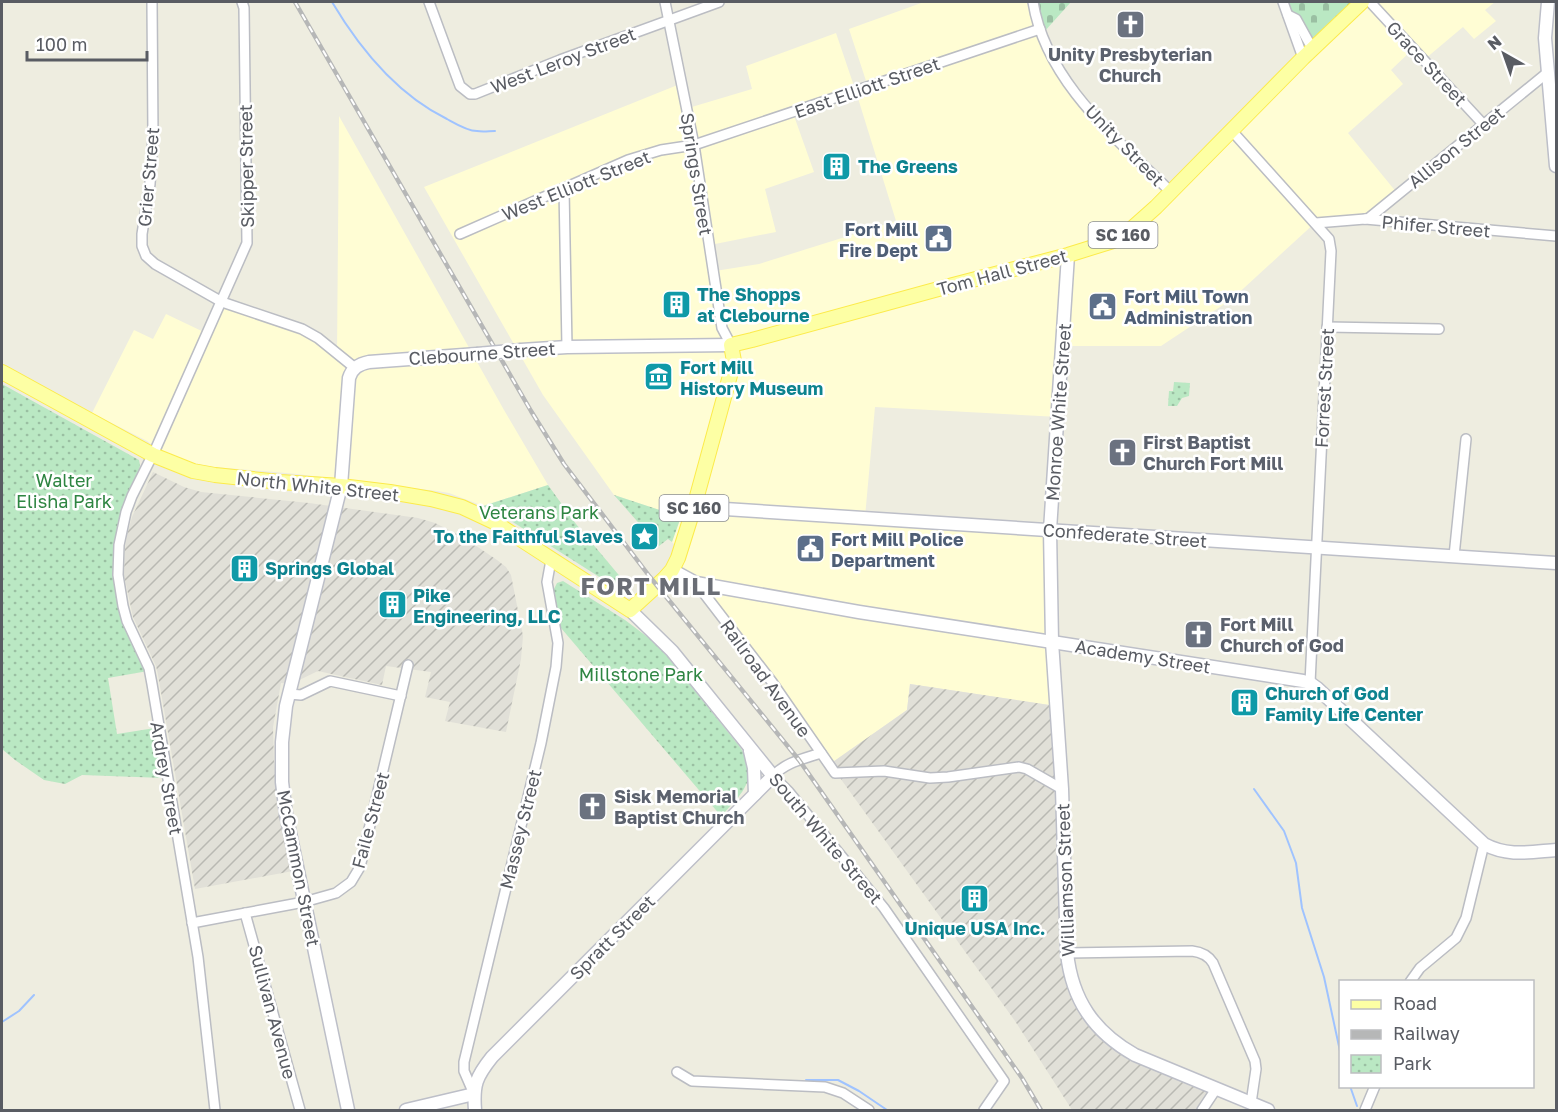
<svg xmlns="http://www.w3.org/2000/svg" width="1558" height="1112" font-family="'Golos Text',sans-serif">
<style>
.commercial{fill:#fffdd4}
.industrial{fill:url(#industrial-furrows)}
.cemetery{fill:url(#cemetery-stones)}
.park{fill:url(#park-dots)}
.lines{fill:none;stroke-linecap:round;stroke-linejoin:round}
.stream{stroke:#9fc3ff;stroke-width:2}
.street-casing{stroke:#bbbdc3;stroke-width:12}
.secondary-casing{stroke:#bdbfc8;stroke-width:15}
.primary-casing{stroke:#fceb4b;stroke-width:16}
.street{stroke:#fff;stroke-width:9}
.secondary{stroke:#fff;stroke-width:12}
.primary{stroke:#fdffa4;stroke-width:14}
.rail-casing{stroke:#b6b7b7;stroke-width:4.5}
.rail{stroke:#fff;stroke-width:2;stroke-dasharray:7;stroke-linecap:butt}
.secondary-bridge-casing{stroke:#bdbfc8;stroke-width:15;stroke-linecap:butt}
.secondary-bridge{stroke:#fff;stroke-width:12}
.labels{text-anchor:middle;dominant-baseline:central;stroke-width:5;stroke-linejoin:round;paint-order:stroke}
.shield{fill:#fff;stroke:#8b8d92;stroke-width:1.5}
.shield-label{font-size:16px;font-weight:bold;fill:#595c63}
.worship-label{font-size:18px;font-weight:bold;fill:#5b616d;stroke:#fff;text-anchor:start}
.street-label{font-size:18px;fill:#595c63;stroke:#fff}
.culture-label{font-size:18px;font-weight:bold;fill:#0d838f;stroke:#fff;text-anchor:start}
.service-label{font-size:18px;font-weight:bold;fill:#4e5e75;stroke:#fff;text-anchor:start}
.park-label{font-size:18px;fill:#2e8542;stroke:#fff}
.district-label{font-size:24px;font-weight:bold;letter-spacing:1.5px;fill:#6a6d75;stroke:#fff}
</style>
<defs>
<pattern id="industrial-furrows" width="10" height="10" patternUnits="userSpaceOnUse" patternTransform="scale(1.5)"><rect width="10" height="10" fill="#e1e0d8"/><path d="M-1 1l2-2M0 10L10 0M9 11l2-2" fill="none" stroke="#b9b9b3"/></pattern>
<pattern id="cemetery-stones" width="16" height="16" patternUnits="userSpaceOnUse" patternTransform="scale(1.5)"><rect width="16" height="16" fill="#bae8c3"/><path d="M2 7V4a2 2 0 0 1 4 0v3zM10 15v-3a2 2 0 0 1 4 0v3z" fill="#9abfa2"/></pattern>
<pattern id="park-dots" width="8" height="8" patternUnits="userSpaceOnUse" patternTransform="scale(1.5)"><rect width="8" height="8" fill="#bae8c3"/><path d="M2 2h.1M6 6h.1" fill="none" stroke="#9abfa2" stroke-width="1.8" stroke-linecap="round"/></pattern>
</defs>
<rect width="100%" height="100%" fill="#eeede0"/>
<g class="commercial">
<polygon points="924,2 1035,2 1040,21 1055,59 1075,92 1111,131 1169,189 1142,217 1126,230 1097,244 1070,252 1070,255 1112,243 1122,238 1142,223 1236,130 1305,58 1365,2 1495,2 1485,10 1496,21 1474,39 1463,27 1425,59 1414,48 1391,70 1403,84 1348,133 1397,193 1369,217 1317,221 1232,299 1161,346 1063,346 1059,417 875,407 865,517 1050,529 1052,640 1056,706 910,684 907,710 830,764 774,682 697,582 673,569 681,551 672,542 680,517 614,495 543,395 424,187 680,84 685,109 752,89 746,66 836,33 856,92 793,113 814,172 765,189 776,232 710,245 715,271 759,264 896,221 857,95 869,90 849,29"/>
<polygon points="339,116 504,410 548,485 483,506 449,493 437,491 297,474 214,467 192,463 156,448 147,441 92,413 134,330 153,339 166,314 208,334 223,305 286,326 316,339 337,356"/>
</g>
<g class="industrial">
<polygon points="153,472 184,487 201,492 309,503 418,518 435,523 463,537 497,560 506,567 511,575 523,636 521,659 506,732 445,721 450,702 425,697 431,672 386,666 382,685 318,671 291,684 281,683 273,727 274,763 278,793 293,871 195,889 158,675 156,666 133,617 124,575 125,549 127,535 132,517"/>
<polygon points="910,684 1056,706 1065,952 1099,1031 1214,1090 1199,1110 1072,1110 1015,1021 830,764 907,710"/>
</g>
<g class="cemetery">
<polygon points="1035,2 1071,2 1044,32"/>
<polygon points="1285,2 1359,2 1312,45 1289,14"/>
</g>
<g class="park">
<polygon points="1174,382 1190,383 1189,396 1182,398 1177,406 1168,406 1169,391 1173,391"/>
<polygon points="2,384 139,460 140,465 138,482 119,530 122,608 148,671 108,678 117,734 155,728 164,778 82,775 65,784 44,780 15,760 2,749"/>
<polygon points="548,485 576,524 628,586 612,585 505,517 483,506"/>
<polygon points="614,495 681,517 672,542 668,539 659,546"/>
<path d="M563,581L625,620L658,645L740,747C760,778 743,793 721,816L561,628L553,591L557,583Z"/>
</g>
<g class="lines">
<g class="stream">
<path d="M332,2C360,49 396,94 447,119C456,124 467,131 477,131C483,132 489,131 495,131"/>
<polyline points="1254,789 1284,831 1296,863 1302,908 1324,977 1340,1051"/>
<polyline points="2,1022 19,1011 34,995"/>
<polyline points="806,1080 838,1080 859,1091 887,1110"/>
<polyline points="1350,1086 1357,1106"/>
</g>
<defs>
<g id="street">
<polyline points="152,2 153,136 150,184 142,234 142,246 146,256 155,264 222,302 302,329 318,338 355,368"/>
<polyline points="429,2 460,86 470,94 475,94 560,60 719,2"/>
<polyline points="665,2 694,145 722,328 731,345"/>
<path d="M1033,2C1046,82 1116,138 1171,192"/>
<polyline points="1283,2 1303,58"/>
<polyline points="1370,2 1483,124"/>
<polyline points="1288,15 1296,19 1312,48"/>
<polyline points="1232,131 1329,239 1331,251 1310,683"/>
<polyline points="564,189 567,347"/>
<polyline points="1365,219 1369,218 1547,73"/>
<polyline points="1316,223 1365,219 1556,236"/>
<polyline points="460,234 628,160 661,150 694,145 1040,29"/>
<polyline points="1327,327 1439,329"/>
<polyline points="1454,556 1466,439"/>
<polyline points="696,583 772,682 835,773 884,771 930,778 948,777 1019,767 1027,769 1062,789"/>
<polyline points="289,694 301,695 330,681 401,696"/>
<path d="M821,753C803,759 786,762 773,776L789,792L884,908L1004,1081L984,1110"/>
<polyline points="245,913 300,1110"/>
<polyline points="192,923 304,902 336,893 351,882 360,867 408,665"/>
<path d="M1067,953L1192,951C1201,952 1208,955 1213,963L1255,1061L1256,1069L1251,1103"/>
<polyline points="1410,982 1420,968 1456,938 1466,918 1484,844"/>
<polyline points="677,1072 692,1081 825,1087 843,1093 869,1110"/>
<polyline points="474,1094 464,1071 464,1062 541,743 556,667 558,643 547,582 551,560"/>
<polyline points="215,1110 198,957 152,684 149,668 127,621 123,606 118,575 119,545 126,512 132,496 156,448 247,243 244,8 242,2"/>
<polyline points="1202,1110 1216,1089"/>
<polyline points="1365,1110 1375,1086"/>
</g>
<g id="secondary">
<polyline points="1548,2 1545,38 1556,166"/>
<path d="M1068,255L1050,530L1052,642L1062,789L1067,953C1072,1000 1094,1032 1135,1055L1268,1110"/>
<polyline points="521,350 567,347 731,345"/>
<polyline points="694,507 1556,563"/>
<path d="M672,570L696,583L859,612L1303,681L1310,683L1317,688L1484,844C1508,857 1530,852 1556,850"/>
<polyline points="750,751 754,768 755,794"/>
<path d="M348,1110L286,814L282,782V742L286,706L341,486L349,378C352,368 359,364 369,362L477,354"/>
<polyline points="406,1110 474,1094"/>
<path d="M475,1110C473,1085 476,1077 492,1057L773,776L672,651L630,610"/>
</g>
<polyline id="primary" points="2,372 153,455 193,471 215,475 280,482 341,486 390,492 431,499 462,507 494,522 630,610 664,579 672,570 678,558 694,507 734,361 731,345 752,340 953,285 1068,255 1113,241 1129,231 1156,207 1303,58 1362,2"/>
</defs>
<use href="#street" class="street-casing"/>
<use href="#secondary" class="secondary-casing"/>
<use href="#primary" class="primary-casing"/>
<use href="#street" class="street"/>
<use href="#secondary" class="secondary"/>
<use href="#primary" class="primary"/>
<defs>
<polyline id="rail" points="295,2 531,411 564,464 650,577 799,760 1022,1078 1041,1110"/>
</defs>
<use href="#rail" class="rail-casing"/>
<use href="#rail" class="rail"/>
<defs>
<polyline id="secondary-bridge" points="477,354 521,350"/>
</defs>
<use href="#secondary-bridge" class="secondary-bridge-casing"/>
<use href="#secondary-bridge" class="secondary-bridge"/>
</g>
<defs>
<symbol id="church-square" viewBox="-11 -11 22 22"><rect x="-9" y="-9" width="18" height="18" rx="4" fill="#6b7280" stroke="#fff"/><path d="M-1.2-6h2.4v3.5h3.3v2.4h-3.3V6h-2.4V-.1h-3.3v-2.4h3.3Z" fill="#fff"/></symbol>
<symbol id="building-square" viewBox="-11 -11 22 22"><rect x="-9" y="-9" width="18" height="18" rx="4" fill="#0f9aa8" stroke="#fff"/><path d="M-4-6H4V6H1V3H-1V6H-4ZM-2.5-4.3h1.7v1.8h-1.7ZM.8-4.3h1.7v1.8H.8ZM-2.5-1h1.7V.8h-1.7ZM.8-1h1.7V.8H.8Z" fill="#fff"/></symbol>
<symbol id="civic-square" viewBox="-11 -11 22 22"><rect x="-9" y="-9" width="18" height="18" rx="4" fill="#5c6f8a" stroke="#fff"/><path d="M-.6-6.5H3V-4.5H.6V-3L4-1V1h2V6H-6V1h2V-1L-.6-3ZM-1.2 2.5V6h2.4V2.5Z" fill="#fff"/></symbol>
<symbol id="museum-square" viewBox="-11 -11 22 22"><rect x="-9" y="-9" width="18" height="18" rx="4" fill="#0f9aa8" stroke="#fff"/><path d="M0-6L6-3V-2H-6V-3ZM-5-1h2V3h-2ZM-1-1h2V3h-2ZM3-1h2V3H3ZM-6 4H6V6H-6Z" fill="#fff"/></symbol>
<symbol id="sight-square" viewBox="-11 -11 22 22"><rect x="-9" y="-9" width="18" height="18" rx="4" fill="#0f9aa8" stroke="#fff"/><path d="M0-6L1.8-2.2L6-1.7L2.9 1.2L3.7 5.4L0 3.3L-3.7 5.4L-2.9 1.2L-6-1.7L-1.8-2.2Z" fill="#fff"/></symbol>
</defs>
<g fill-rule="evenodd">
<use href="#church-square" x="1114" y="8" width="33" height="33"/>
<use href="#building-square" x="820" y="150" width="33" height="33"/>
<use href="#civic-square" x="922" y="222" width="33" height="33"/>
<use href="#building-square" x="660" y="288" width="33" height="33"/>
<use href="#civic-square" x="1086" y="290" width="33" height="33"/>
<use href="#museum-square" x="642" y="360" width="33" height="33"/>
<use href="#church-square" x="1106" y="436" width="33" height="33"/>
<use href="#sight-square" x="628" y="520" width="33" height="33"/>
<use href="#civic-square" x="794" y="532" width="33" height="33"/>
<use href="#building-square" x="228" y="552" width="33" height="33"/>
<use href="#building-square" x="376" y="588" width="33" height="33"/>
<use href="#church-square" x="1182" y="618" width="33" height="33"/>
<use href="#building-square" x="1228" y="686" width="33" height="33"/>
<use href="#church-square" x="576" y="790" width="33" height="33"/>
<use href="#building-square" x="958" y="882" width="33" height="33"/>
</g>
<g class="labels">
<g class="shield">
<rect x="1088.5" y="222" width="69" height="26" rx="4.5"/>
<rect x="659.5" y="495" width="69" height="26" rx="4.5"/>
</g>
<g class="shield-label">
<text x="1123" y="235">SC 160</text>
<text x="694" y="508">SC 160</text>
</g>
<g class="worship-label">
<text x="1130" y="54" text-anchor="middle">Unity Presbyterian<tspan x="1130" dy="21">Church</tspan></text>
<text x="1143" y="442">First Baptist<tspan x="1143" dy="21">Church Fort Mill</tspan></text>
<text x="1220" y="624">Fort Mill<tspan x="1220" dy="21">Church of God</tspan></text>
<text x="614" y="796">Sisk Memorial<tspan x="614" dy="21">Baptist Church</tspan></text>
</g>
<g class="street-label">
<text transform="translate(563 60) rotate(-21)">West Leroy Street</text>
<text transform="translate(1427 63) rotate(47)">Grace Street</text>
<text transform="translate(867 87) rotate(-19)">East Elliott Street</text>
<text transform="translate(1125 145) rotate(46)">Unity Street</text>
<text transform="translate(1456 147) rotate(-39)">Allison Street</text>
<text transform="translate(246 166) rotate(-91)">Skipper Street</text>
<text transform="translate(697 174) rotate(81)">Springs Street</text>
<text transform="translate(148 177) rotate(-85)">Grier Street</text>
<text transform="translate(576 185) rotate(-22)">West Elliott Street</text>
<text transform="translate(1436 226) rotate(5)">Phifer Street</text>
<text transform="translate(1002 272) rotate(-15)">Tom Hall Street</text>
<text transform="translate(482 353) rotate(-4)">Clebourne Street</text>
<text transform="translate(1324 388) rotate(-87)">Forrest Street</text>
<text transform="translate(1058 412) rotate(-86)">Monroe White Street</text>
<text transform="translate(318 486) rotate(6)">North White Street</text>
<text transform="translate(1125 535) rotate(4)">Confederate Street</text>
<text transform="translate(1143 656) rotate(9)">Academy Street</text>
<text transform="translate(766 678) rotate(54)">Railroad Avenue</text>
<text transform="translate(167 778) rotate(80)">Ardrey Street</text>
<text transform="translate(370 820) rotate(-75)">Faile Street</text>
<text transform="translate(520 829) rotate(-76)">Massey Street</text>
<text transform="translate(826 838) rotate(50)">South White Street</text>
<text transform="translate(299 868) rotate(79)">McCammon Street</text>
<text transform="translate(1065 880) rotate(-92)">Williamson Street</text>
<text transform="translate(612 937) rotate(-45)">Spratt Street</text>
<text transform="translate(273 1012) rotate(75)">Sullivan Avenue</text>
</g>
<g class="culture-label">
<text x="858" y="166">The Greens</text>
<text x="697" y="294">The Shopps<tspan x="697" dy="21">at Clebourne</tspan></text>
<text x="680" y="367">Fort Mill<tspan x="680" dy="21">History Museum</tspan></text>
<text x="623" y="536" text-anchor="end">To the Faithful Slaves</text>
<text x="265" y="568">Springs Global</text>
<text x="413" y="595">Pike<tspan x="413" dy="21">Engineering, LLC</tspan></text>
<text x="1265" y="693">Church of God<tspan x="1265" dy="21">Family Life Center</tspan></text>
<text x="975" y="928" text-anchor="middle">Unique USA Inc.</text>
</g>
<g class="service-label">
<text x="918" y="229" text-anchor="end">Fort Mill<tspan x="918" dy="21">Fire Dept</tspan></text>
<text x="1124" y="296">Fort Mill Town<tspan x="1124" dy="21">Administration</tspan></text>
<text x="831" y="539">Fort Mill Police<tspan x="831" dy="21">Department</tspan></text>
</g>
<g class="park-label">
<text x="64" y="480">Walter<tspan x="64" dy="21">Elisha Park</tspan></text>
<text x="539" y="512">Veterans Park</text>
<text x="641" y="674">Millstone Park</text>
</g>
<g class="district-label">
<text x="651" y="585">FORT MILL</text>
</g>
</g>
<rect width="1558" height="1112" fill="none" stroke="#595c63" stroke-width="6"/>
<rect x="1339" y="980" width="195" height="108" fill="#ffffff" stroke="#bdbec1" stroke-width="1.5"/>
<rect x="1351" y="1000" width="30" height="9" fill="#fdffa4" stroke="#bdbec1" stroke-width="1.5"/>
<text x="1393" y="1010" font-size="18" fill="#595c63">Road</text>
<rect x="1351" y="1030" width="30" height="9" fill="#b6b7b7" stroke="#bdbec1" stroke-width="1.5"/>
<text x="1393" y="1040" font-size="18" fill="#595c63">Railway</text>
<rect x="1351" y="1055" width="30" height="18" fill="url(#park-dots)" stroke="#bdbec1" stroke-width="1.5"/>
<text x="1393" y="1070" font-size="18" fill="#595c63">Park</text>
<g transform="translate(1504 54) rotate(320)" stroke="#ffffff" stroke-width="4.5" paint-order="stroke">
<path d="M0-4.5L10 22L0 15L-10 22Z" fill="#595c63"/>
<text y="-9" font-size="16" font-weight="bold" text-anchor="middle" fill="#595c63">N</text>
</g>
<path d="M27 51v9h120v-9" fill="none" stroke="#595c63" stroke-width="3"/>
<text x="36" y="51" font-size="18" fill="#595c63" stroke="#ffffff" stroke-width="4.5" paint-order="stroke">100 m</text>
</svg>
